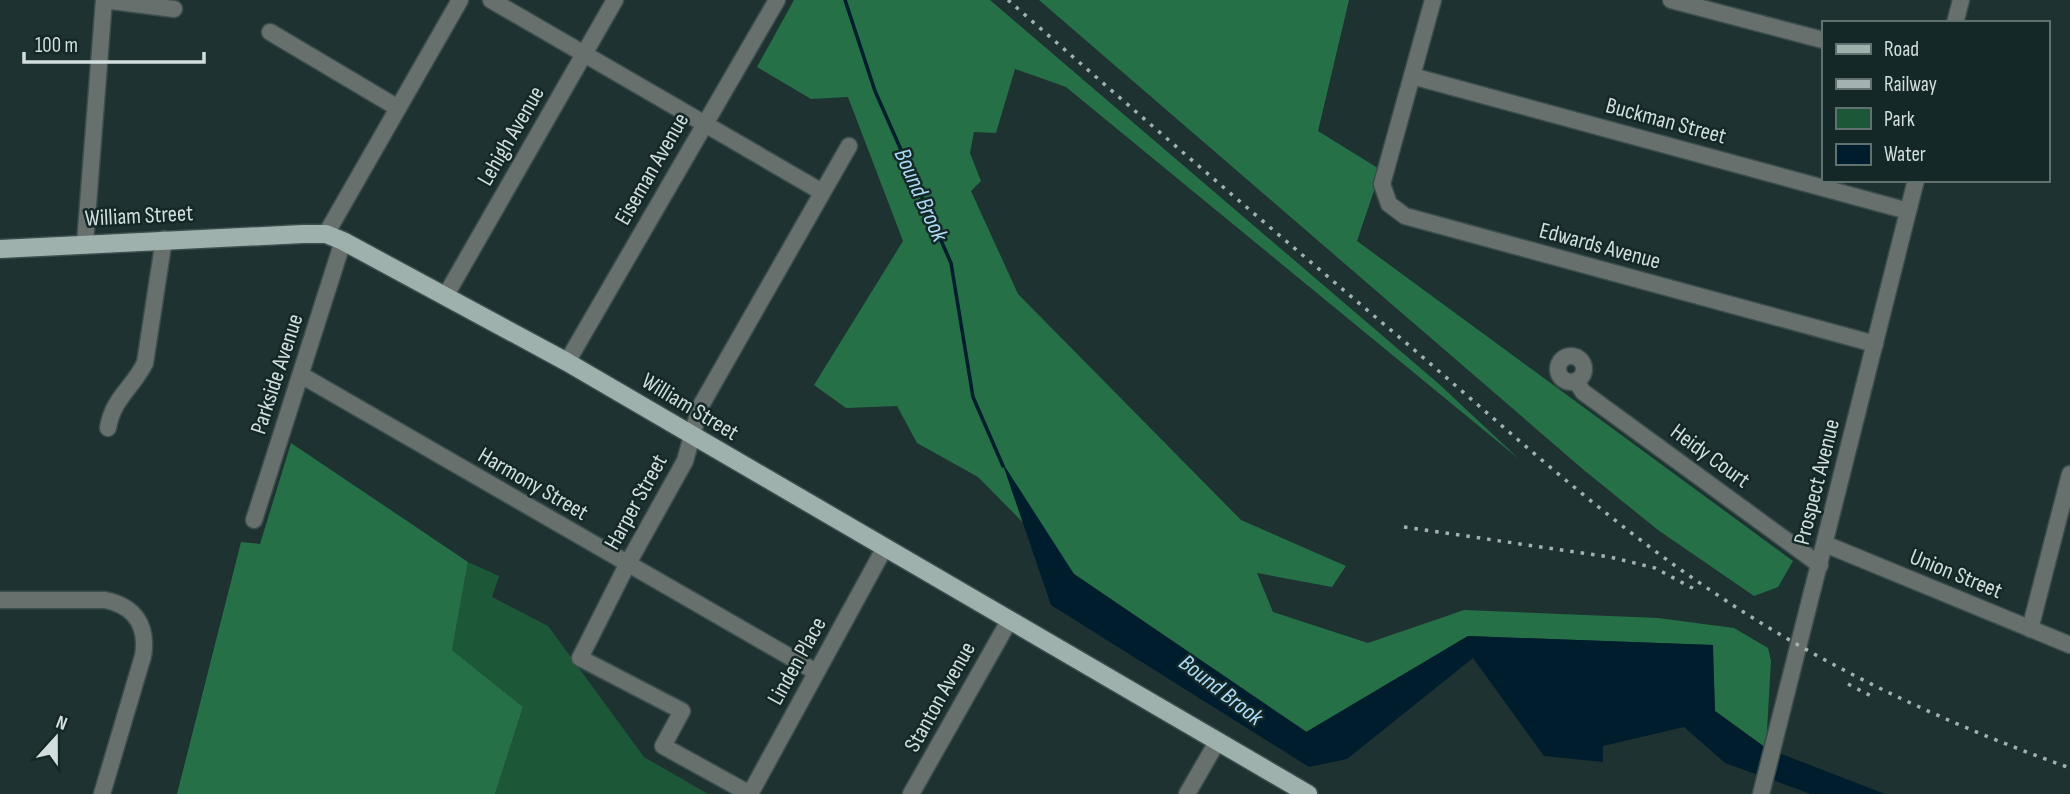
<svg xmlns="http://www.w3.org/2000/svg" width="2070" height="794" font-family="'Sofia Sans Condensed',sans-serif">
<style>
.green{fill:#1c5837}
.forest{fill:#257047}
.water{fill:#001d2d}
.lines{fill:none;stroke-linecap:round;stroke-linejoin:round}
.stream{stroke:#001d2d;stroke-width:3.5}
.minor-casing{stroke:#3b4e4d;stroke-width:19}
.major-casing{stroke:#3b4e4d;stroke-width:21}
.minor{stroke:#67706d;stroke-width:16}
.major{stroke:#9fb1ac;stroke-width:18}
.rail{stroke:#a3b1b1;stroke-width:3.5;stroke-dasharray:3.5 7;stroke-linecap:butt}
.labels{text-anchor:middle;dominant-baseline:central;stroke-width:5;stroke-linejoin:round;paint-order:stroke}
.street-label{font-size:23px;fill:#d2dede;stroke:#142827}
.water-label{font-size:24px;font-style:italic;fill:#acdbf7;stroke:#142827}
</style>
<rect width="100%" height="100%" fill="#1e3231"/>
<polygon class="green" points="468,562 499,576 492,597 548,626 644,757 708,794 495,794 523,707 452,650"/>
<g class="forest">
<polygon points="794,0 990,0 1439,384 1519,459 1066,87 1015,69 996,133 974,132 970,153 981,181 971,191 1018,294 1241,520 1346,566 1332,587 1257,573 1273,612 1368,643 1464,610 1658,618 1734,628 1768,648 1771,661 1766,748 1715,711 1712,645 1468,636 1307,732 1074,574 978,477 917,443 897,406 846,408 814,385 903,241 848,97 811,99 757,67"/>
<polygon points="1039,0 1349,0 1318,131 1381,170 1357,241 1793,561 1778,587 1754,596 1658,530 1585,471"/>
<polygon points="291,443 468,562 452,650 523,707 495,794 177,794 241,542 260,544"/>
</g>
<polygon class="water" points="1002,462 1074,574 1306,732 1468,636 1713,645 1715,711 1766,748 1885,794 1811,794 1725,763 1684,727 1603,746 1603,762 1544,756 1473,658 1347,759 1309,767 1051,605"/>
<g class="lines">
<polyline class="stream" points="845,0 875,91 951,263 973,397 1003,466"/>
<defs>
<g id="minor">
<polyline points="491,0 822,192"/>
<polyline points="1433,0 1382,184 1389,204 1405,216 1875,344"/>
<polyline points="1671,0 1823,40"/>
<polyline points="1955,23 1961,0"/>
<polyline points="270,32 398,108"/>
<polyline points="1412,76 1908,211"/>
<polyline points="326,234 460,0"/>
<polyline points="85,243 104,0 174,9"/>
<polyline points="446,295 615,0"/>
<circle cx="1571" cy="369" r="13"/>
<polyline points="567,362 777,0"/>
<polyline points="301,375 816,672"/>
<polyline points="1576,381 1583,392 1820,565"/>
<path d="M108,428C113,398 132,389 145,363L164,239"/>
<polyline points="254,520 343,241"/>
<polyline points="1825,544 2070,645"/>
<path d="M0,600H105C135,606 148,626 143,656L102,794"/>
<polyline points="2030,629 2070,474"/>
<polyline points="750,794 663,746 682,711 580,658 627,565 685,461 700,407 849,146"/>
<polyline points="750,794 884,549"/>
<polyline points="911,794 1009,621"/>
<polyline points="1187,794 1217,742"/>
<polyline points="1761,794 1916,180"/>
</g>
<polyline id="major" points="0,249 303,234 326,234 343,241 567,362 1308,794"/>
</defs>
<use href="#minor" class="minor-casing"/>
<use href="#major" class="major-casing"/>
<use href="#minor" class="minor"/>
<use href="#major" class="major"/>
<g class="rail">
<path d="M1008,0C1139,115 1271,229 1405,342C1507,429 1607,522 1719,596C1828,669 1947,724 2070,768"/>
<polyline points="1404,527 1610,557 1655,568 1696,590"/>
<polyline points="1848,684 1875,698"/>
</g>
</g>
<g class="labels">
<g class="street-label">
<text transform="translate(1666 121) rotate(15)">Buckman Street</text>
<text transform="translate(511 136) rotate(-60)">Lehigh Avenue</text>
<text transform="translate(652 169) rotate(-60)">Eiseman Avenue</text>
<text transform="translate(139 216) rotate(-3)">William Street</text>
<text transform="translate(1600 246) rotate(15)">Edwards Avenue</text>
<text transform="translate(277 374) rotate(-72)">Parkside Avenue</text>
<text transform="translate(690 407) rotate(31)">William Street</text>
<text transform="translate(1710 456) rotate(36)">Heidy Court</text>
<text transform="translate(1817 482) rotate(-76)">Prospect Avenue</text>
<text transform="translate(533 484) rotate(30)">Harmony Street</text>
<text transform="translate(636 502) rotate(-61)">Harper Street</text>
<text transform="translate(1956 574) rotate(22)">Union Street</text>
<text transform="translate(797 661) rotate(-61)">Linden Place</text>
<text transform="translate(940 697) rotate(-61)">Stanton Avenue</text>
</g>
<g class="water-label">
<text transform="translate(921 195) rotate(66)">Bound Brook</text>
<text transform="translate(1221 690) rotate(38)">Bound Brook</text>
</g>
</g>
<rect x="1822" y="21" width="228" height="161" fill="#142827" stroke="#607170" stroke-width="2"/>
<rect x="1836" y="44" width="35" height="10" fill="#9fb1ac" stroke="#607170" stroke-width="2"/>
<text x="1884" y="56" font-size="21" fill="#d2dede">Road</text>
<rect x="1836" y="79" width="35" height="10" fill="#a3b1b1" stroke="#607170" stroke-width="2"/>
<text x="1884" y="91" font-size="21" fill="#d2dede">Railway</text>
<rect x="1836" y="108" width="35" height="21" fill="#1c5837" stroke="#607170" stroke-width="2"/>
<text x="1884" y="126" font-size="21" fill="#d2dede">Park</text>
<rect x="1836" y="144" width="35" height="21" fill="#001d2d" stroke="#607170" stroke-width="2"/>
<text x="1884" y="161" font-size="21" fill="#d2dede">Water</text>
<g transform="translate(56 738) rotate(21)" stroke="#142827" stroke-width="5" paint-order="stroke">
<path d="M0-5L12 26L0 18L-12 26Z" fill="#d2dede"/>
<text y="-10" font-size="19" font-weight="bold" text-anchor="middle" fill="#d2dede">N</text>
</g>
<path d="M24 52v10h180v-10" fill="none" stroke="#d2dede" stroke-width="3.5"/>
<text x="35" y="52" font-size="21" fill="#d2dede" stroke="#142827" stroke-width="5" paint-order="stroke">100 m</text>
</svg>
